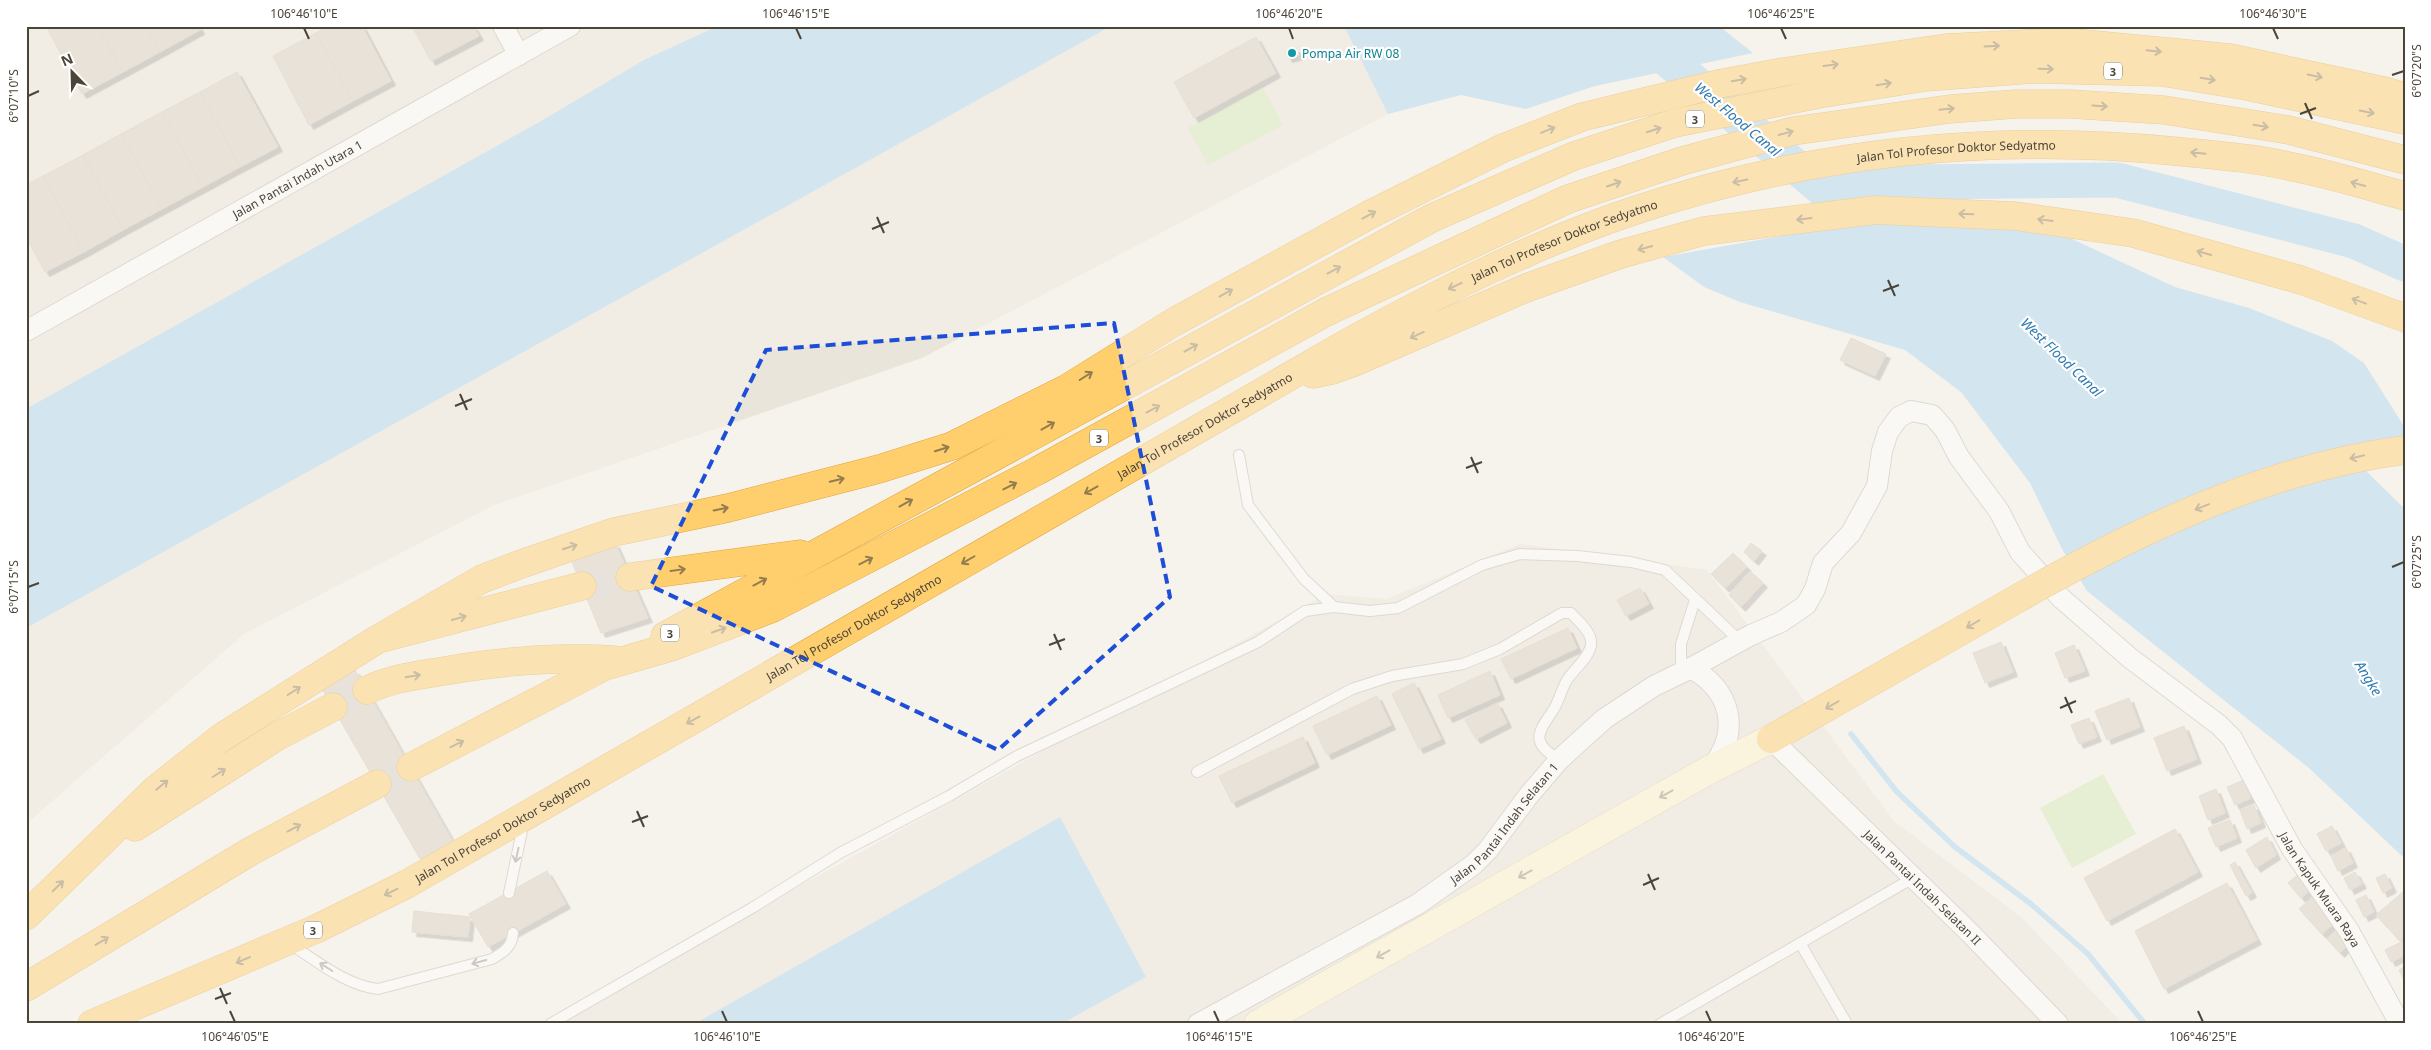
<svg xmlns="http://www.w3.org/2000/svg" width="2431" height="1050" font-family="'Noto Sans',sans-serif">
<style>
.residential{fill:#eae5da}
.green{fill:#d2eab5}
.water{fill:#a9d4f2}
.lines{fill:none;stroke-linecap:round;stroke-linejoin:round}
.stream{stroke:#a9d4f2;stroke-width:5.5}
.river{stroke:#a9d4f2;stroke-width:35}
.building{fill:#d8cfc1;stroke:#d3c7b4;filter:url(#shadow)}
.highway-tunnel{stroke:#d4d0c8;stroke-width:28;stroke-dasharray:28 14;stroke-linecap:butt}
.lane-casing{stroke:#c2bbae;stroke-width:12}
.street-casing{stroke:#c2bbae;stroke-width:22}
.secondary-casing{stroke:#d6c79b;stroke-width:29}
.highway-casing{stroke:#e0a43c;stroke-width:29}
.lane{stroke:#fff;stroke-width:10}
.street{stroke:#fff;stroke-width:20}
.secondary{stroke:#fff3cd;stroke-width:28}
.highway{stroke:#ffcf6e;stroke-width:28}
.highway-bridge-casing{stroke:#e0a43c;stroke-width:29;stroke-linecap:butt}
.highway-bridge{stroke:#ffcf6e;stroke-width:28}
.oneway{stroke:#937c4e}
.oneway2{stroke:#9c937c}
.oneway3{stroke:#9c9892}
.marked{fill:none;stroke:#1d4ed8;stroke-width:4;stroke-dasharray:10 6;stroke-linejoin:round}
.ticks{fill:none;stroke:#4b4439;stroke-width:2}
.culture-dot{fill:#0f9aa8;stroke:#fff;stroke-width:2}
.labels{text-anchor:middle;dominant-baseline:central;stroke-width:4.5;stroke-linejoin:round;paint-order:stroke}
.shield{fill:#fff;stroke:#817c74;stroke-width:1}
.shield-label{font-size:11px;font-weight:bold;fill:#4b4439}
.culture-label{font-size:12px;fill:#0d838f;stroke:#fff;text-anchor:start}
.street-label{font-size:12px;fill:#4b4439;stroke:#fff}
.water-label{font-size:14px;font-style:italic;fill:#2e7ab2;stroke:#fff}
.neatline{fill:none;stroke:#4b4439;stroke-width:2}
.ticks-label{font-size:12px;text-anchor:middle;fill:#4b4439}
</style>
<defs>
<filter id="shadow"><feDropShadow dx="4.5" dy="4.5" stdDeviation="0" flood-color="#0004"/></filter>
</defs>
<rect width="100%" height="100%" fill="#f6f3ec"/>
<g class="residential">
<polygon points="26,26 1344,26 1388,114 922,358 494,505 244,634 26,824"/>
<polygon points="1520,544 1707,570 1893,820 2022,918 2123,1024 551,1024 1326,594 1387,599"/>
</g>
<g class="green">
<polygon points="1263,88 1283,125 1208,165 1188,128"/>
<polygon points="2103,774 2136,834 2072,868 2040,808"/>
</g>
<g class="water">
<polygon points="718,26 1111,26 26,628 26,409 543,120 644,60"/>
<polygon points="1344,26 1719,26 1753,53 1595,86 1526,109 1461,95 1388,114"/>
<polygon points="1882,218 2055,231 2175,287 2249,308 2332,341 2364,363 2405,428 2405,438 2345,447 2371,476 2405,509 2405,859 2309,768 2087,591 2062,549 2030,483 1961,392 1905,350 1740,302 1704,287 1663,257"/>
<polygon points="1060,817 1146,977 1061,1024 694,1024"/>
</g>
<g class="lines">
<polyline class="stream" points="1851,734 1897,792 1955,847 2031,904 2088,954 2145,1024"/>
<g class="river">
<polyline points="1627,26 1873,231"/>
<polyline points="1816,183 2117,180 2354,241 2405,264"/>
</g>
</g>
<g class="building">
<polygon points="46,26 98,26 123,72 82,94"/>
<polygon points="98,26 146,26 160,52 123,72"/>
<polygon points="146,26 198,26 200,30 160,52"/>
<polygon points="329,26 362,26 391,81 353,101 316,33"/>
<polygon points="412,26 473,26 479,36 431,61"/>
<polygon points="316,33 353,101 309,125 273,56"/>
<polygon points="1256,37 1276,73 1194,118 1174,82"/>
<polygon points="1296,48 1299,55 1288,58 1285,52"/>
<polygon points="237,72 278,147 240,167 200,92"/>
<polygon points="200,92 240,167 203,187 162,112"/>
<polygon points="162,112 203,187 162,209 121,134"/>
<polygon points="121,134 162,209 123,230 83,155"/>
<polygon points="83,155 123,230 84,252 43,176"/>
<polygon points="43,176 84,252 45,272 26,237 26,185"/>
<polygon points="1851,338 1886,354 1875,376 1840,360"/>
<polygon points="615,543 648,618 601,633 569,555"/>
<polygon points="1751,543 1762,551 1754,561 1744,552"/>
<polygon points="1733,553 1747,567 1725,588 1711,574"/>
<polygon points="1750,571 1763,583 1741,607 1729,595"/>
<polygon points="1640,588 1649,604 1626,616 1617,600"/>
<polygon points="1568,628 1577,648 1511,679 1501,659"/>
<polygon points="2001,642 2013,672 1985,683 1973,653"/>
<polygon points="2074,645 2085,671 2065,678 2055,653"/>
<polygon points="355,670 453,842 420,859 321,687"/>
<polygon points="1490,671 1500,695 1448,718 1438,695"/>
<polygon points="1414,683 1441,739 1419,749 1392,694"/>
<polygon points="1377,696 1391,725 1327,755 1313,726"/>
<polygon points="2129,698 2140,727 2107,740 2095,711"/>
<polygon points="1497,703 1507,723 1476,739 1465,720"/>
<polygon points="2089,718 2097,737 2079,744 2071,725"/>
<polygon points="2184,726 2197,759 2167,771 2154,738"/>
<polygon points="1303,737 1315,763 1232,803 1219,776"/>
<polygon points="2244,780 2251,798 2235,805 2227,787"/>
<polygon points="2216,789 2225,813 2208,820 2199,796"/>
<polygon points="2254,805 2261,823 2247,829 2240,810"/>
<polygon points="2230,820 2237,838 2216,847 2208,828"/>
<polygon points="2332,826 2341,843 2326,851 2317,834"/>
<polygon points="2175,829 2198,872 2107,921 2084,878"/>
<polygon points="2267,837 2276,855 2256,868 2246,850"/>
<polygon points="2346,848 2353,863 2338,871 2331,856"/>
<polygon points="2235,862 2252,893 2246,896 2230,865"/>
<polygon points="547,871 566,904 488,947 469,914"/>
<polygon points="2302,871 2315,886 2301,898 2288,883"/>
<polygon points="2355,872 2362,884 2350,890 2344,878"/>
<polygon points="2385,874 2392,888 2383,893 2376,878"/>
<polygon points="2227,883 2257,940 2164,989 2135,931"/>
<polygon points="2405,890 2405,936 2400,941 2376,915"/>
<polygon points="2316,894 2339,919 2322,934 2299,909"/>
<polygon points="2366,895 2374,912 2364,917 2356,900"/>
<polygon points="414,911 470,917 468,937 412,932"/>
<polygon points="2337,930 2349,944 2340,953 2327,939"/>
<polygon points="2403,941 2405,955 2391,962 2385,950"/>
<polygon points="2405,966 2405,979 2404,980 2399,970"/>
</g>
<g class="lines">
<g class="highway-tunnel">
<polyline points="582,586 630,577"/>
<polyline points="333,707 367,690"/>
<polyline points="377,784 411,767"/>
</g>
<defs>
<g id="lane">
<polyline points="1239,455 1248,505 1304,579 1334,607"/>
<polyline points="1681,672 1681,644 1695,600"/>
<path d="M1197,772L1352,689L1392,676L1463,664L1500,649L1562,613H1571C1578,621 1593,633 1591,645C1589,658 1574,669 1567,680C1561,690 1559,702 1552,712C1535,736 1533,743 1559,760"/>
<polyline points="509,893 524,821"/>
<polyline points="1800,943 1847,1024"/>
<path d="M290,944C317,961 345,985 378,989L492,959C504,952 512,947 513,933"/>
<polyline points="550,1024 752,908 840,853 949,796 1017,756 1258,642 1305,611 1334,607 1370,611 1398,608 1482,565 1520,554 1577,556 1631,562 1665,570 1740,641"/>
<polyline points="1660,1024 1913,878"/>
</g>
<g id="street">
<polyline points="503,26 519,55"/>
<path id="s1" d="M26,331L570,26"/>
<path d="M1691,668C1732,691 1741,732 1711,768"/>
<path id="s2" d="M1771,739L1970,933L2058,1024"/>
<path id="s3" d="M1198,1024L1418,904L1473,865L1488,850L1529,795L1559,760L1604,719L1654,686L1691,668L1751,635L1781,622L1806,605L1815,589L1823,563L1851,533L1877,486L1882,451L1888,432L1899,417L1911,411L1932,415L1945,430L1959,457L1999,511L2020,552L2061,598L2130,658L2219,725L2232,738L2292,849L2349,931L2400,1024"/>
</g>
<polyline id="secondary" points="1258,1024 1709,770 1771,739"/>
<g id="highway">
<polyline points="1313,374 1332,370 1357,361 1526,288 1621,254 1704,231 1875,210 2015,216 2133,233 2301,280 2405,318"/>
<polyline points="630,577 800,554"/>
<polyline points="665,636 1432,218 1574,156 1675,123 1819,94 1926,77 2035,69 2162,72 2247,86 2405,120"/>
<polyline points="378,639 482,579 524,563 614,532 728,508 879,469 952,446 1066,389 1174,322 1369,215 1503,148 1582,117 1718,84 1783,72 1946,48 2064,42 2230,58 2384,91 2405,97"/>
<path d="M367,690C390,679 413,676 438,672C495,662 556,656 614,660"/>
<polyline points="1771,739 2015,600"/>
<polyline points="411,767 605,666 674,646 773,608 1037,471 1326,312 1568,199 1682,161 1793,131 1950,109 2016,104 2070,104 2164,110 2289,130 2405,160"/>
<polyline points="135,827 276,737 333,707"/>
<polyline points="26,916 155,790 222,737 378,639 582,586"/>
<polyline points="26,987 251,851 377,784"/>
<path id="s4" d="M92,1024L316,929L407,884L1351,341C1440,292 1533,245 1630,212C1805,153 1989,133 2173,151C2213,155 2254,158 2293,167C2330,174 2368,186 2405,196"/>
</g>
</defs>
<use href="#lane" class="lane-casing"/>
<use href="#street" class="street-casing"/>
<use href="#secondary" class="secondary-casing"/>
<use href="#highway" class="highway-casing"/>
<use href="#lane" class="lane"/>
<use href="#street" class="street"/>
<use href="#secondary" class="secondary"/>
<use href="#highway" class="highway"/>
<defs>
<path id="highway-bridge" d="M2015,600C2136,531 2266,468 2405,450"/>
</defs>
<use href="#highway-bridge" class="highway-bridge-casing"/>
<use href="#highway-bridge" class="highway-bridge"/>
</g>
<defs><path id="oneway-shaft" d="M-6 0H5M1.5-3L5.5 0L1.5 3" fill="none" stroke-width="1.6" stroke-linecap="round" stroke-linejoin="round" transform="scale(1.25)"/></defs>
<g class="oneway">
<use href="#oneway-shaft" transform="translate(1992 46) rotate(-3)"/>
<use href="#oneway-shaft" transform="translate(2154 51) rotate(6)"/>
<use href="#oneway-shaft" transform="translate(1831 65) rotate(-8)"/>
<use href="#oneway-shaft" transform="translate(2046 69) rotate(1)"/>
<use href="#oneway-shaft" transform="translate(2315 76) rotate(12)"/>
<use href="#oneway-shaft" transform="translate(2208 79) rotate(9)"/>
<use href="#oneway-shaft" transform="translate(1739 80) rotate(-10)"/>
<use href="#oneway-shaft" transform="translate(1884 84) rotate(-9)"/>
<use href="#oneway-shaft" transform="translate(2100 106) rotate(4)"/>
<use href="#oneway-shaft" transform="translate(1947 109) rotate(-6)"/>
<use href="#oneway-shaft" transform="translate(2367 112) rotate(12)"/>
<use href="#oneway-shaft" transform="translate(2261 126) rotate(9)"/>
<use href="#oneway-shaft" transform="translate(1548 130) rotate(-22)"/>
<use href="#oneway-shaft" transform="translate(1654 130) rotate(-18)"/>
<use href="#oneway-shaft" transform="translate(1786 133) rotate(-15)"/>
<use href="#oneway-shaft" transform="translate(2198 153) rotate(-174)"/>
<use href="#oneway-shaft" transform="translate(1740 181) rotate(168)"/>
<use href="#oneway-shaft" transform="translate(1614 184) rotate(-19)"/>
<use href="#oneway-shaft" transform="translate(2358 184) rotate(-165)"/>
<use href="#oneway-shaft" transform="translate(1966 214) rotate(-178)"/>
<use href="#oneway-shaft" transform="translate(1369 215) rotate(-28)"/>
<use href="#oneway-shaft" transform="translate(1804 219) rotate(173)"/>
<use href="#oneway-shaft" transform="translate(2045 220) rotate(-172)"/>
<use href="#oneway-shaft" transform="translate(1645 248) rotate(164)"/>
<use href="#oneway-shaft" transform="translate(2204 253) rotate(-164)"/>
<use href="#oneway-shaft" transform="translate(1334 270) rotate(-28)"/>
<use href="#oneway-shaft" transform="translate(1455 286) rotate(155)"/>
<use href="#oneway-shaft" transform="translate(1226 293) rotate(-29)"/>
<use href="#oneway-shaft" transform="translate(2359 301) rotate(-160)"/>
<use href="#oneway-shaft" transform="translate(1417 335) rotate(156)"/>
<use href="#oneway-shaft" transform="translate(1191 348) rotate(-29)"/>
<use href="#oneway-shaft" transform="translate(1086 376) rotate(-32)"/>
<use href="#oneway-shaft" transform="translate(1153 409) rotate(-28)"/>
<use href="#oneway-shaft" transform="translate(1048 426) rotate(-29)"/>
<use href="#oneway-shaft" transform="translate(942 449) rotate(-17)"/>
<use href="#oneway-shaft" transform="translate(2357 457) rotate(166)"/>
<use href="#oneway-shaft" transform="translate(837 480) rotate(-14)"/>
<use href="#oneway-shaft" transform="translate(1010 486) rotate(-27)"/>
<use href="#oneway-shaft" transform="translate(1091 490) rotate(151)"/>
<use href="#oneway-shaft" transform="translate(906 503) rotate(-29)"/>
<use href="#oneway-shaft" transform="translate(2202 507) rotate(158)"/>
<use href="#oneway-shaft" transform="translate(721 509) rotate(-12)"/>
<use href="#oneway-shaft" transform="translate(570 547) rotate(-18)"/>
<use href="#oneway-shaft" transform="translate(968 560) rotate(150)"/>
<use href="#oneway-shaft" transform="translate(866 561) rotate(-27)"/>
<use href="#oneway-shaft" transform="translate(678 570) rotate(-8)"/>
<use href="#oneway-shaft" transform="translate(760 582) rotate(-28)"/>
<use href="#oneway-shaft" transform="translate(459 618) rotate(-15)"/>
<use href="#oneway-shaft" transform="translate(1973 624) rotate(150)"/>
<use href="#oneway-shaft" transform="translate(719 630) rotate(-19)"/>
<use href="#oneway-shaft" transform="translate(413 676) rotate(-9)"/>
<use href="#oneway-shaft" transform="translate(294 691) rotate(-32)"/>
<use href="#oneway-shaft" transform="translate(1832 705) rotate(150)"/>
<use href="#oneway-shaft" transform="translate(693 720) rotate(151)"/>
<use href="#oneway-shaft" transform="translate(457 744) rotate(-27)"/>
<use href="#oneway-shaft" transform="translate(219 773) rotate(-32)"/>
<use href="#oneway-shaft" transform="translate(162 785) rotate(-39)"/>
<use href="#oneway-shaft" transform="translate(294 828) rotate(-28)"/>
<use href="#oneway-shaft" transform="translate(58 886) rotate(-44)"/>
<use href="#oneway-shaft" transform="translate(391 892) rotate(154)"/>
<use href="#oneway-shaft" transform="translate(102 941) rotate(-31)"/>
<use href="#oneway-shaft" transform="translate(243 960) rotate(157)"/>
</g>
<g class="oneway2">
<use href="#oneway-shaft" transform="translate(1666 794) rotate(151)"/>
<use href="#oneway-shaft" transform="translate(1525 874) rotate(151)"/>
<use href="#oneway-shaft" transform="translate(1383 954) rotate(151)"/>
</g>
<g class="oneway3">
<use href="#oneway-shaft" transform="translate(517 855) rotate(102)"/>
<use href="#oneway-shaft" transform="translate(479 962) rotate(165)"/>
<use href="#oneway-shaft" transform="translate(326 967) rotate(-148)"/>
</g>
<path d="M0 0H2431V1050H0ZM1114,323L1170,597L998,750L651,586L766,350Z" fill="#f6f3ec" fill-opacity=".55" fill-rule="evenodd"/>
<path class="marked" d="M1114,323L1170,597L998,750L651,586L766,350Z"/>
<path class="ticks" d="M304,28L309,39M796,28L801,39M1289,28L1293,39M1781,28L1786,39M2273,28L2278,39M2392,75L2404,71M28,96L39,91M2305,103L2312,119M2300,114L2316,108M877,217L884,233M872,229L889,222M1888,280L1895,296M1883,291L1899,285M460,394L467,410M455,406L472,399M1471,457L1478,473M1466,468L1482,462M2392,567L2404,562M28,587L39,583M1054,634L1061,650M1049,645L1065,639M2065,697L2072,713M2060,708L2076,701M637,811L644,827M632,822L648,816M1648,874L1655,890M1643,885L1659,878M220,988L227,1004M215,999L231,993M230,1011L235,1022M722,1011L727,1022M1214,1011L1219,1022M1706,1011L1711,1022M2198,1011L2203,1022"/>
<circle class="culture-dot" cx="1292" cy="53" r="5"/>
<g class="labels">
<g class="shield">
<rect x="2104" y="62.5" width="18" height="17" rx="4"/>
<rect x="1686" y="110.5" width="18" height="17" rx="4"/>
<rect x="1090" y="429.5" width="18" height="17" rx="4"/>
<rect x="661" y="624.5" width="18" height="17" rx="4"/>
<rect x="304" y="921.5" width="18" height="17" rx="4"/>
</g>
<g class="shield-label">
<text x="2113" y="71">3</text>
<text x="1695" y="119">3</text>
<text x="1099" y="438">3</text>
<text x="670" y="633">3</text>
<text x="313" y="930">3</text>
</g>
<g class="culture-label">
<text x="1302" y="53">Pompa Air RW 08</text>
</g>
<g class="street-label">
<text stroke="none"><textPath href="#s4" startOffset="2075">Jalan Tol Profesor Doktor Sedyatmo</textPath></text>
<text stroke="none"><textPath href="#s1" startOffset="311">Jalan Pantai Indah Utara 1</textPath></text>
<text stroke="none"><textPath href="#s4" startOffset="1670">Jalan Tol Profesor Doktor Sedyatmo</textPath></text>
<text stroke="none"><textPath href="#s4" startOffset="1265">Jalan Tol Profesor Doktor Sedyatmo</textPath></text>
<text stroke="none"><textPath href="#s4" startOffset="860">Jalan Tol Profesor Doktor Sedyatmo</textPath></text>
<text stroke="none"><textPath href="#s3" startOffset="370">Jalan Pantai Indah Selatan 1</textPath></text>
<text stroke="none"><textPath href="#s4" startOffset="455">Jalan Tol Profesor Doktor Sedyatmo</textPath></text>
<text stroke="none"><textPath href="#s2" startOffset="212">Jalan Pantai Indah Selatan II</textPath></text>
<text stroke="none"><textPath href="#s3" startOffset="1618">Jalan Kapuk Muara Raya</textPath></text>
</g>
<g class="water-label">
<text transform="translate(1738 119) rotate(40)">West Flood Canal</text>
<text transform="translate(2062 357) rotate(44)">West Flood Canal</text>
<text transform="translate(2369 678) rotate(59)">Angke</text>
</g>
</g>
<rect width="2431" height="1050" fill="none" stroke="#ffffff" stroke-width="55"/>
<g transform="translate(72 72) rotate(337)" stroke="#ffffff" stroke-width="4" paint-order="stroke">
<path d="M0-4L9 19L0 12L-9 19Z" fill="#4b4439"/>
<text y="-8" font-size="14" font-weight="bold" text-anchor="middle" fill="#4b4439">N</text>
</g>
<rect x="28" y="28" width="2376" height="994" class="neatline"/>
<g class="ticks-label">
<text x="304" y="18">106°46'10"E</text>
<text x="796" y="18">106°46'15"E</text>
<text x="1289" y="18">106°46'20"E</text>
<text x="1781" y="18">106°46'25"E</text>
<text x="2273" y="18">106°46'30"E</text>
<text transform="translate(2417 71) rotate(-90)" y="4">6°07'20"S</text>
<text transform="translate(14 96) rotate(-90)" y="4">6°07'10"S</text>
<text transform="translate(2417 562) rotate(-90)" y="4">6°07'25"S</text>
<text transform="translate(14 587) rotate(-90)" y="4">6°07'15"S</text>
<text x="235" y="1041">106°46'05"E</text>
<text x="727" y="1041">106°46'10"E</text>
<text x="1219" y="1041">106°46'15"E</text>
<text x="1711" y="1041">106°46'20"E</text>
<text x="2203" y="1041">106°46'25"E</text>
</g>
</svg>
